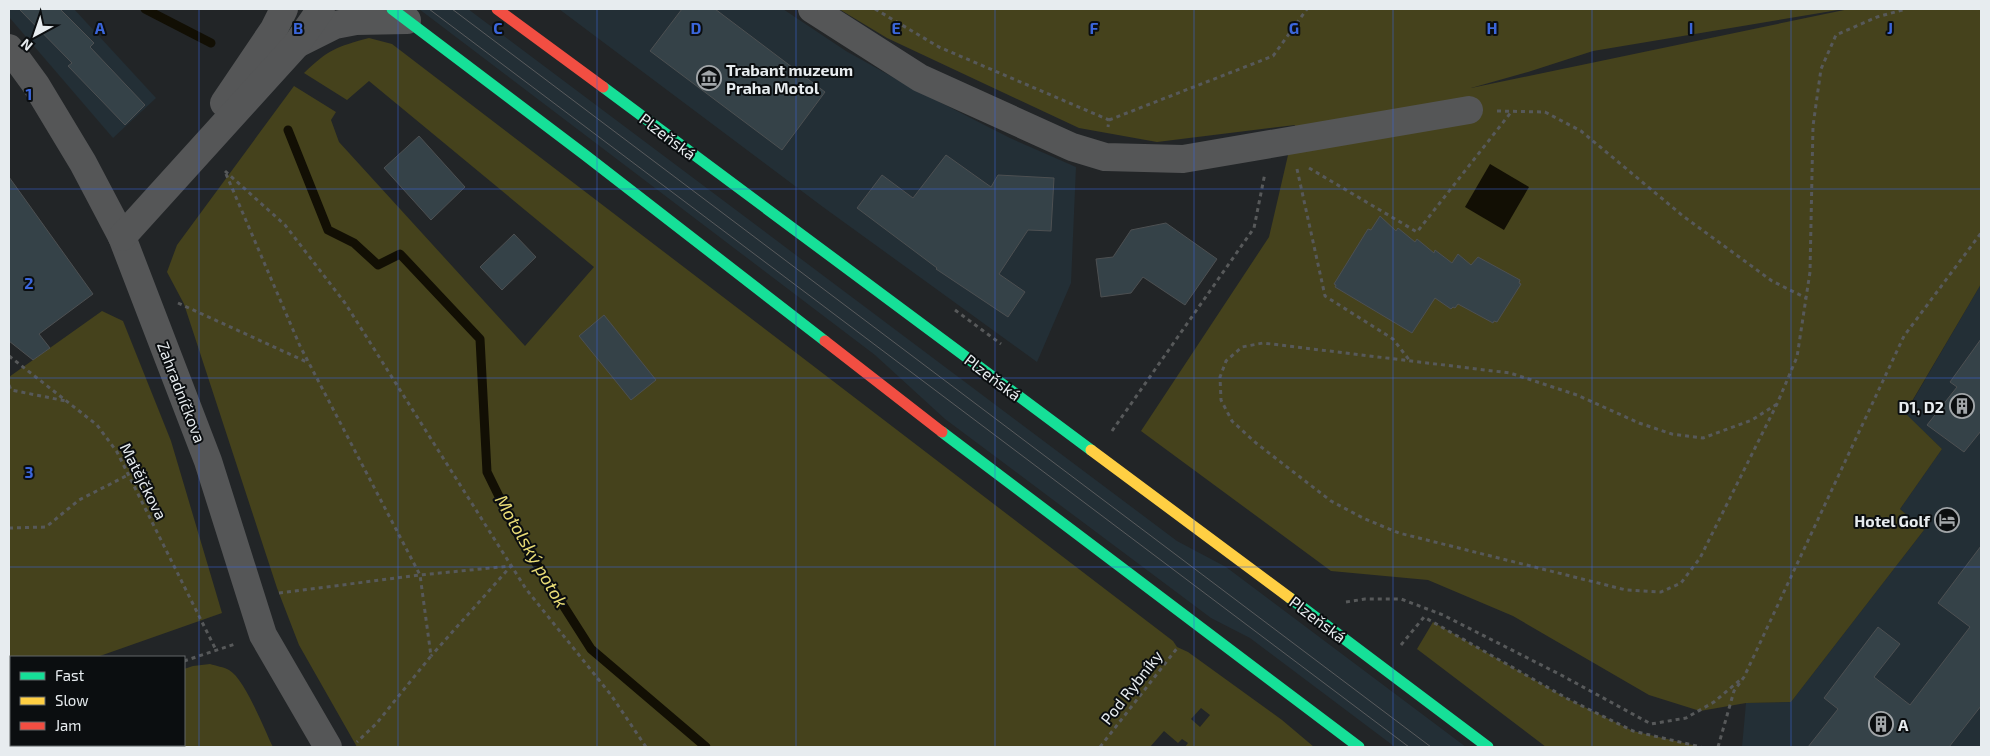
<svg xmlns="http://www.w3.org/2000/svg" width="1990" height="756" font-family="'Exo 2',sans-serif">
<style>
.built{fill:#232f36}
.green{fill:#45421c;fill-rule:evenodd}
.water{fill:#120f04}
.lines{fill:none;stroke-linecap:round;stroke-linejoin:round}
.stream{stroke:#120f04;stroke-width:9}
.building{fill:#354248;stroke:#4d5052}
.path{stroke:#57595a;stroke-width:3;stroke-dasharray:4 4;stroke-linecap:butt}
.lane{stroke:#555657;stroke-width:16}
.street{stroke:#555657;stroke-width:28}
.fast{stroke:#16e098;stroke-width:11}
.slow{stroke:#ffcf43;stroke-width:11}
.jam{stroke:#f24e42;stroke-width:11}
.tram{stroke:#5a5c5e;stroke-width:1}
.grid{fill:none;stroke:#3b66db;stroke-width:1;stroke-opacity:0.55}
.labels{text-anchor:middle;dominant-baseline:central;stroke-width:4;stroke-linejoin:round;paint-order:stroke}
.poi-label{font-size:16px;font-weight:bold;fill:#e7ecef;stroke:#0b0e10;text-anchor:start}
.street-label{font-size:16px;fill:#e7ecef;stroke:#0b0e10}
.water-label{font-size:18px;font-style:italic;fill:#e8db75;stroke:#0b0e10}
.grid-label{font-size:16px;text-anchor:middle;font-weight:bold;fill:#3b66db;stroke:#0b0e10;stroke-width:4;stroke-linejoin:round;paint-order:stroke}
</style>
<rect width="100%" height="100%" fill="#222527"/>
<g class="built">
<polygon points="9,9 74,9 156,98 113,138 9,17"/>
<polygon points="419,9 468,9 1177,541 1226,567 1466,747 1395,747 1250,638 1211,618 945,419 875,355"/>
<polygon points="559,9 783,9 846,51 914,89 1010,138 1076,167 1071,283 1037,362 823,207"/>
<polygon points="1981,284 1981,747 1742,747 1746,703 1791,702 1924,530 1900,509 1942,449 1905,414"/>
</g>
<g class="green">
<polygon points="839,9 1844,9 1593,51 1528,72 1471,88 1849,9 1981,9 1981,284 1905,413 1942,449 1900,509 1924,530 1791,702 1746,703 1700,711 1649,695 1513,616 1428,580 1331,571 1141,431 1269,237 1295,125 1157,142 1079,128 887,38"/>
<path d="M369,38L392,44L1173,641L1177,647L1188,652L1282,720L1314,747H1185L1188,743L1182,739L1178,743L1164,731L1150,747H357L299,645L277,588L184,304L167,272L177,245L294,86L336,112L331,120L339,142L525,346L594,267L369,81L347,100L304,73C329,49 336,47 369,38ZM1201,708L1210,715L1200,727L1191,719Z"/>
<polygon points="102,311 123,321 171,441 222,613 97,657 11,657 11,689 9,690 9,377"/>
<polygon points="1433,622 1568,699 1633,731 1701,747 1546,747 1417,649"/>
<path d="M210,664C216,666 224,667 229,670C245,679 264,729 273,747H154L152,745H184V669L193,666Z"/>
<polygon points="11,729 11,745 103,745 104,747 9,747 9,730"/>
</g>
<polygon class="water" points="1490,164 1529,187 1504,230 1465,207"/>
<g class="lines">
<g class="stream">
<polyline points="145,9 211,43"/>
<polyline points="288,130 328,230 354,243 378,265 400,254 480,339 487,472 517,533 591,649 706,747"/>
</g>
</g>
<g class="building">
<polygon points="19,9 60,9 94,43 90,47 145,105 125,125 68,66 72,63"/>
<polygon points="682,9 715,9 825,92 782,150 650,51"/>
<polygon points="419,136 465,187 431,220 384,168"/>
<polygon points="946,155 991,187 998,175 1054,178 1051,231 1028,230 999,274 1025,292 1008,317 936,269 937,268 857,208 882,175 913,198"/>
<polygon points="9,177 93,294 39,334 50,348 33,360 9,341"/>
<polygon points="1380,216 1396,231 1398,228 1415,242 1417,239 1434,253 1435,250 1452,263 1458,254 1471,265 1478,257 1520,280 1519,283 1521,284 1497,322 1494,321 1493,323 1458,304 1455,308 1453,307 1451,309 1435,298 1412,333 1335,287 1336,285 1334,284 1368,229 1371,230"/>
<polygon points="1166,223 1217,259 1185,305 1143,277 1131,293 1101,297 1096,259 1113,257 1131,230"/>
<polygon points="514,234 536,257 502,290 480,267"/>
<polygon points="604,315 656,380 631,400 579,336"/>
<polygon points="1981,339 1981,431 1964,452 1927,425 1957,387 1950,382"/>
<polygon points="1981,546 1981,706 1949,747 1808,747 1838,709 1824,698 1878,627 1900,644 1874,677 1910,705 1970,627 1938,603"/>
</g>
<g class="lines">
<g class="path">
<polyline points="875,9 939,47 1109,120 1108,127"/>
<polyline points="1497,111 1545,112 1581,131 1683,216 1772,281 1806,298"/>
<polyline points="1109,120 1273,56 1307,9"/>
<polyline points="1309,168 1417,232 1512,111"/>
<polyline points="1297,169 1325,296 1393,339 1410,361"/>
<polyline points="225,171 285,225 345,303 526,589 611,695 646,747"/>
<polyline points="226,174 300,346 420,575 431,656 376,724 357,742"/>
<polyline points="178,303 309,363"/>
<polyline points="955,310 1001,344"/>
<polyline points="9,356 97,425 117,452 216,650"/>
<polyline points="9,385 11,390 66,401"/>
<polyline points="1777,404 1752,420 1703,438 1672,434 1639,423 1577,395 1510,373 1263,343 1242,347 1226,361 1220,377 1221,400 1232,421 1256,443 1331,501 1365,519 1399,533 1626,590 1661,592 1681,583 1700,558 1777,404 1797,357 1810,272 1813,126 1821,69 1836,35 1877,17 1906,9"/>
<polyline points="1112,431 1254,228 1265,173"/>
<polyline points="9,528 46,527 79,500 128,475"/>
<polyline points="279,593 420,575 511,566 431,656"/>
<polyline points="1346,602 1365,599 1401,599 1443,615 1561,675 1651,724 1686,718 1714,702 1740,680"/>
<polyline points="1401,645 1424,617 1568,699 1633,731 1701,747"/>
<polyline points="184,661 235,644"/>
<polyline points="9,722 11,721"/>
<polyline points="1100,747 1178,647"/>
<polyline points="1718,747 1734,691 1744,677 1904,336 1981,233"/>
</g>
<polyline class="lane" points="81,745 82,747"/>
<g class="street">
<polyline points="812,9 920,78 1072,147 1105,157 1183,159 1469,110"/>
<polyline points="299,43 335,25 356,21 407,20"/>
<polyline points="9,48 36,85 83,163 122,237 208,461 263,635 328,747"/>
<polyline points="224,103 274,29 284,9"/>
<polyline points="122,237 296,45 321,9"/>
</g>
<g class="fast">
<polyline points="392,9 585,155 825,341"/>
<polyline points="603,87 1091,450"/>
<polyline points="942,432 1359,747"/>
<polyline points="1290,598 1488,747"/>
</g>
<polyline class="slow" points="1091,450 1290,598"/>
<g class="jam">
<polyline points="497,9 603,87"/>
<polyline points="825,341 942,432"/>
</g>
<g class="tram">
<polyline points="429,9 1409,747"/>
<polyline points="452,9 1431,747"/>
</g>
</g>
<path class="grid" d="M199,9V747M398,9V747M597,9V747M796,9V747M995,9V747M1194,9V747M1393,9V747M1592,9V747M1791,9V747M9,189H1981M9,378H1981M9,567H1981"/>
<defs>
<symbol id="museum-ring" viewBox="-11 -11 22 22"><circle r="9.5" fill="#0b0e10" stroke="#a2a6a9" stroke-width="1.5"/><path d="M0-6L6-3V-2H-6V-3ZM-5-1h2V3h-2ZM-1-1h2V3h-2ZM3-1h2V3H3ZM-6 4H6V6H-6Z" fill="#a2a6a9"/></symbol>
<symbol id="building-ring" viewBox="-11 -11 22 22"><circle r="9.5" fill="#0b0e10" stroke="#a2a6a9" stroke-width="1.5"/><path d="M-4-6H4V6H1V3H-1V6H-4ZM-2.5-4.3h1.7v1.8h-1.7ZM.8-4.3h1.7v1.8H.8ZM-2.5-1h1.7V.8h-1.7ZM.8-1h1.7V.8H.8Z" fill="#a2a6a9"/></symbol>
<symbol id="hotel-ring" viewBox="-11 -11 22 22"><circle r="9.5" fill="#0b0e10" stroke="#a2a6a9" stroke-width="1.5"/><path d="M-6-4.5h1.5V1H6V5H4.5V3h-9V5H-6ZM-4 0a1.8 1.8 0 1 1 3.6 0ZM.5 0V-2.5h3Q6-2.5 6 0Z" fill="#a2a6a9"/></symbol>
</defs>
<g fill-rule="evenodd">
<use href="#museum-ring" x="695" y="64" width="28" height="28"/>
<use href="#building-ring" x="1948" y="392" width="28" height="28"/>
<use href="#hotel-ring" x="1933" y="506" width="28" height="28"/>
<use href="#building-ring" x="1867" y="710" width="28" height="28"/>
</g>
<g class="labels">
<g class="poi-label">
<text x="726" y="69">Trabant muzeum<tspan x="726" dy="18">Praha Motol</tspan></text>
<text x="1944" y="406" text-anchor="end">D1, D2</text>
<text x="1930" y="520" text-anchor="end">Hotel Golf</text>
<text x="1898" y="724">A</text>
</g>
<g class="street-label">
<text transform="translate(668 136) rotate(37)">Plzeňská</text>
<text transform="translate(993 377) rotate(37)">Plzeňská</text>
<text transform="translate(182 392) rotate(69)">Zahradníčkova</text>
<text transform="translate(144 481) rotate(63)">Matějčkova</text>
<text transform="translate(1318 619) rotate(37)">Plzeňská</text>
<text transform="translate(1131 687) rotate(-52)">Pod Rybníky</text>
</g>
<g class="water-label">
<text transform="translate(532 551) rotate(60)">Motolský potok</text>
</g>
</g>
<g class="grid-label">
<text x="100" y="34">A</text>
<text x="298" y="34">B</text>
<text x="498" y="34">C</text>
<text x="696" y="34">D</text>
<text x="896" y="34">E</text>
<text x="1094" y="34">F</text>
<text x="1294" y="34">G</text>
<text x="1492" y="34">H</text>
<text x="1691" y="34">I</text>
<text x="1890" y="34">J</text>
<text x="29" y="100">1</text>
<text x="29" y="289">2</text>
<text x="29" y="478">3</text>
</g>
<rect width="1990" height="756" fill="none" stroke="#e7ecef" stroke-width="20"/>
<rect x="10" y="656" width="175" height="90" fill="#0b0e10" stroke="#636769"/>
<rect x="20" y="672" width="25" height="8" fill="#16e098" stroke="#636769"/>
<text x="55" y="681" font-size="15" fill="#e7ecef">Fast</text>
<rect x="20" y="697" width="25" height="8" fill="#ffcf43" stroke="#636769"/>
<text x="55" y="706" font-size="15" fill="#e7ecef">Slow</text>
<rect x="20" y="722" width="25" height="8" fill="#f24e42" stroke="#636769"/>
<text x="55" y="731" font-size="15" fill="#e7ecef">Jam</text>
<g transform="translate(35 35) rotate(220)" stroke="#0b0e10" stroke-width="4" paint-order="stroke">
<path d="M0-4L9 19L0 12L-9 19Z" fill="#e7ecef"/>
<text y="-8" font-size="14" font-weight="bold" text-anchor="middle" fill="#e7ecef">N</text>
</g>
</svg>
